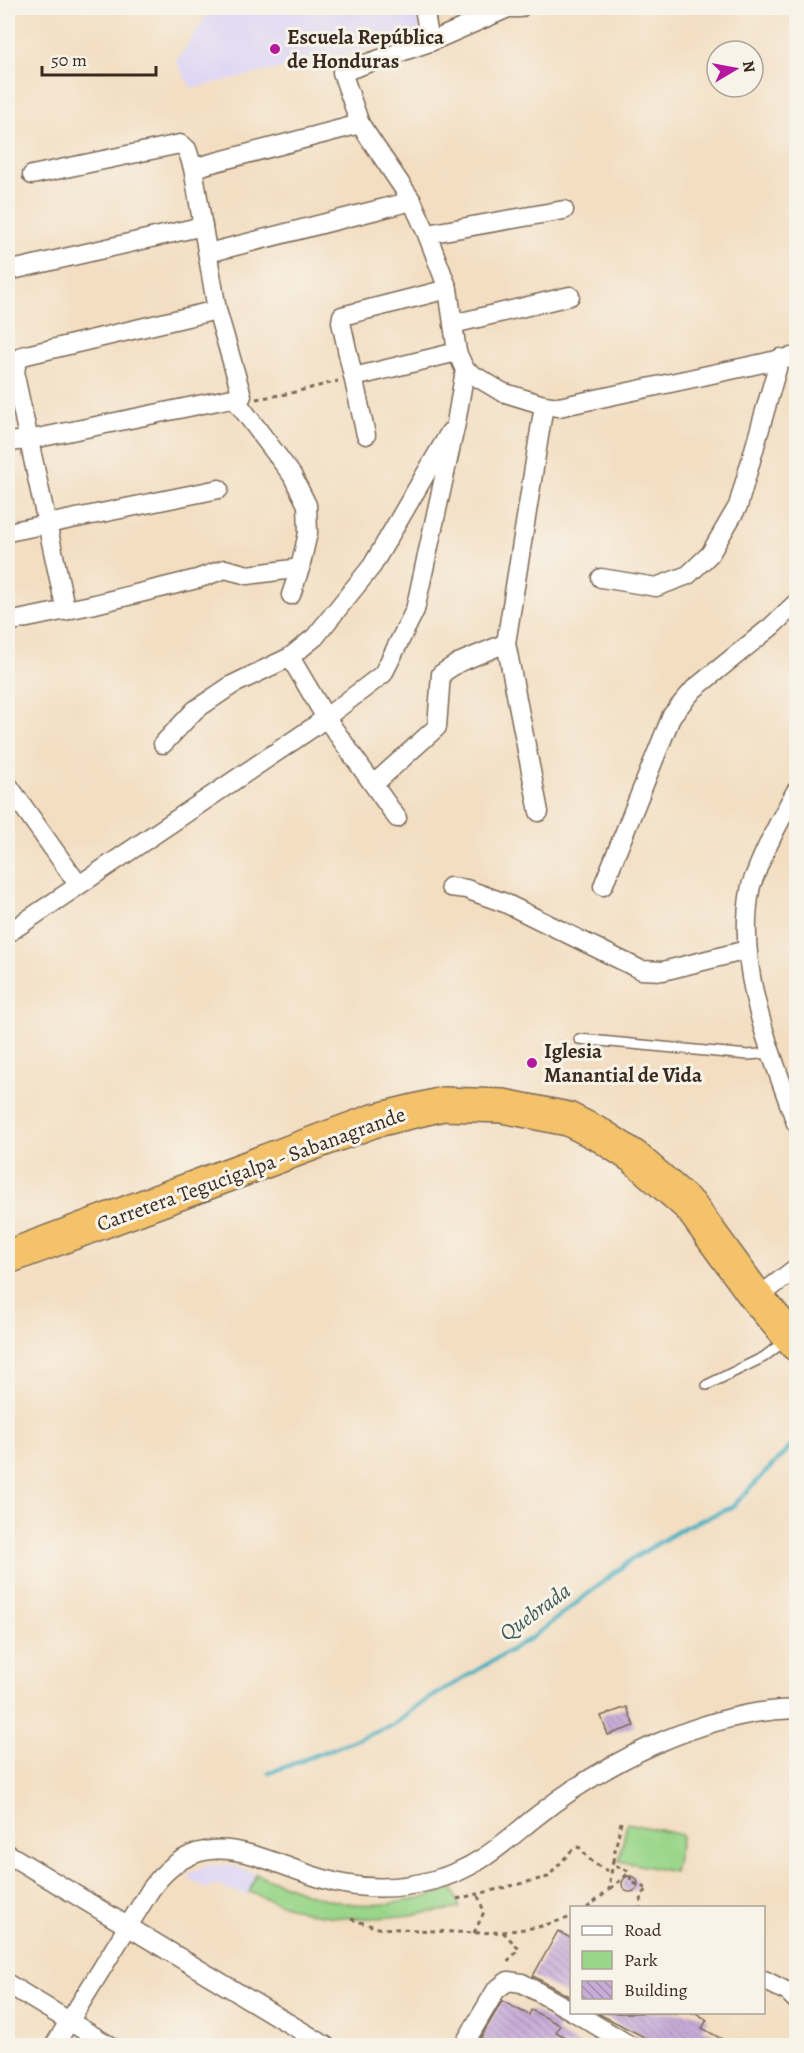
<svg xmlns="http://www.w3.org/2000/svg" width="804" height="2053" font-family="Alegreya,serif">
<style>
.built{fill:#ddd5f6}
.green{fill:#9ad68a;stroke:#6a8054;stroke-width:1.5}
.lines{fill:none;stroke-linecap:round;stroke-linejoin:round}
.stream{stroke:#43afc1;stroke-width:4.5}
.building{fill:url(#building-back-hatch)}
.lane-casing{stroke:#7b6957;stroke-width:12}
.street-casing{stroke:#7b6957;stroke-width:21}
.highway-casing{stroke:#7b6957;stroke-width:36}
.path{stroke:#7b6957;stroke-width:3;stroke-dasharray:4.5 4.5;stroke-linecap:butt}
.lane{stroke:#fff;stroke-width:9}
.street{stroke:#fff;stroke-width:18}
.highway{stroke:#f3c26a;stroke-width:33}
.poi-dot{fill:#b5179e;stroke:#f7f3e8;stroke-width:2}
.labels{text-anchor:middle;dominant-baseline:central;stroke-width:6;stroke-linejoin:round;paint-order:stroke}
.poi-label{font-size:21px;font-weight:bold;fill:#3b2a1e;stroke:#f7f3e8;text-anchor:start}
.street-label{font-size:21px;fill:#3b2a1e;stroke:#f7f3e8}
.water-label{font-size:22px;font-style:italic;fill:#3e5957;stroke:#f7f3e8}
</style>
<defs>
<pattern id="building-back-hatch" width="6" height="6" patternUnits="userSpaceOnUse" patternTransform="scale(1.5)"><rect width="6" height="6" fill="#c7acd9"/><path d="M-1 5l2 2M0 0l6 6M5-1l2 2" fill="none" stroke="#a38caf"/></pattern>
</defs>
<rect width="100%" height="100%" fill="#f7f3e8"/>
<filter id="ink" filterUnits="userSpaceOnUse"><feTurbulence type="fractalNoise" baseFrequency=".0167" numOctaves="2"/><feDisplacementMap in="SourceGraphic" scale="12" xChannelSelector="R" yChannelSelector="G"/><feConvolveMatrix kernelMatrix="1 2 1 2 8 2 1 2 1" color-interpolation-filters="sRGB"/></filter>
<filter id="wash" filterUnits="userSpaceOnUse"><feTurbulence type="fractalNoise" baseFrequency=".008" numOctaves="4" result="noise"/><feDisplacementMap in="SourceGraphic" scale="24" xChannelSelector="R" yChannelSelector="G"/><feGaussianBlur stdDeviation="1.35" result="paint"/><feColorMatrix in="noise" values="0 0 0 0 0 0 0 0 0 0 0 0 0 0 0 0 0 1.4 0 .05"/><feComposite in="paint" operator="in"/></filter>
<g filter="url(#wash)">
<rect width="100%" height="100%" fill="#f3dec2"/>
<g class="built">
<polygon points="211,8 415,8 422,37 192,88 176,62"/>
<polygon points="230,1865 256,1874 247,1895 215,1885 207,1889 188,1878 192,1872 208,1866"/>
</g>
<g class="green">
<polygon points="627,1823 682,1835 674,1872 619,1861"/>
<path d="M256,1874C278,1882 300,1892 322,1898C366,1911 410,1903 453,1889L460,1908C409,1916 357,1924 305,1912C286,1907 267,1898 249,1892Z"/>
</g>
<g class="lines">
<polyline class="stream" points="269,1773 394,1725 415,1707 533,1637 632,1559 685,1527 732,1507 796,1441"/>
</g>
<g id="blocks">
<g class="building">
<polygon points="627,1707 634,1726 608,1735 601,1716"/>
<circle cx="630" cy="1884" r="8"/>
<polygon points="558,1931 572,1939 572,1998 533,1976"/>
<polygon points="502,2001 529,2015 531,2010 560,2025 556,2032 580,2046 476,2046"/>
<polygon points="597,2013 696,2013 707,2020 702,2028 734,2046 653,2046 647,2042 648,2039"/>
</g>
</g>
</g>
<g filter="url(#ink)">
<use href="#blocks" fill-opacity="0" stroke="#7b6957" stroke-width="1.5"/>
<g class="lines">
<defs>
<g id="lane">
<polyline points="579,1039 748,1055 772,1053"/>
<polyline points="707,1385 764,1357 786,1340"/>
</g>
<g id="street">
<polyline points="424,8 430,42"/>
<polyline points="520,8 508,8 430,42 342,72 360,124 412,201 427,234 448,289 457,352 465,370 502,392 544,405 559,407 796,356"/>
<polyline points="193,168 360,124"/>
<polyline points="427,234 564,210"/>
<polyline points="208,253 412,201"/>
<polyline points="8,271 203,226"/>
<polyline points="453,324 570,296"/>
<polyline points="354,377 457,352"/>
<polyline points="234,398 292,475 307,505 308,533 300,568 291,595"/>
<polyline points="366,435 341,322 342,316 448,289"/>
<polyline points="8,442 28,440 242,396 217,310 193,168 187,149 180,144 32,175"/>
<polyline points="8,532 219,489"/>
<polyline points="601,578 656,587 688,575 710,554 738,506 780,358"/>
<polyline points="66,611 15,376 16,365 22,356 217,310"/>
<polyline points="8,622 91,605 197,579 225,569 248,575 300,568"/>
<polyline points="290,657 326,718 397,818"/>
<polyline points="163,744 195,710 232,685 290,657 315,637 372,566 450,432"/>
<polyline points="374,784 437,727 441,674 458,663 506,643"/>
<polyline points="8,785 78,884"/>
<path d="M796,791C782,816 770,839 759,865C756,874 751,882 750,891C736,971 770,1049 796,1123"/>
<polyline points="539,812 506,643 544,405"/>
<polyline points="603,886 672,715 694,689 772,626 796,603"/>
<polyline points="450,887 466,889 505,903 641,970 663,971 747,950"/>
<polyline points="8,933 312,728 383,674 415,610 456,423 465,370"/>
<polyline points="757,1298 796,1268"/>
<polyline points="8,1854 326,2046"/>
<polyline points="764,1980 788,1992 796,2000"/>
<polyline points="8,1984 110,2046"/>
<polyline points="574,2012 631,2046"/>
<path d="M54,2046L151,1889C209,1810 274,1872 344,1884C374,1890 405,1888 434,1880C476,1869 501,1845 533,1819C604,1762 705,1711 796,1709"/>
<polyline points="463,2046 496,1990 508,1981 522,1983 572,2011"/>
</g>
<polyline id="highway" points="8,1257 373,1121 443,1104 503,1106 568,1119 602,1136 634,1157 690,1206 757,1298 796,1344"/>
</defs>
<use href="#lane" class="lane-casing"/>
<use href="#street" class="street-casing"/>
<use href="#highway" class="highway-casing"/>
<g class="path">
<polyline points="256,399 291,393 338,381"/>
<path d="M621,1822L613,1860L618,1867C628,1869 630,1872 631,1882L648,1889L642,1894L640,1908"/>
<polyline points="610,1889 629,1873"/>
<path d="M457,1899L548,1877L571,1851L579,1847C589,1860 595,1866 611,1872"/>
<polyline points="587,1908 609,1890 613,1860"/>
<polyline points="351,1919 378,1928 474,1933 503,1932 538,1927 572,1917"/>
<polyline points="503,1932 519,1949 506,1964"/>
<polyline points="474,1933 484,1912 477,1893"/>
</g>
<use href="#lane" class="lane"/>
<use href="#street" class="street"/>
<use href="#highway" class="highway"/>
</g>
</g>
<g class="poi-dot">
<circle cx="275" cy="49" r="6"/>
<circle cx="532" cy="1063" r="6"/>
</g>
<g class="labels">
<g class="poi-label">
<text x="287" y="37">Escuela República<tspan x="287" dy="24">de Honduras</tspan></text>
<text x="544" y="1051">Iglesia<tspan x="544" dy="24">Manantial de Vida</tspan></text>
</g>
<g class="street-label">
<text transform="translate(251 1169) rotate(-20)">Carretera Tegucigalpa - Sabanagrande</text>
</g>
<g class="water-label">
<text transform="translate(535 1612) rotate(-36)">Quebrada</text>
</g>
</g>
<rect width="804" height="2053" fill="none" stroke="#f7f3e8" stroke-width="30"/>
<rect x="570" y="1906" width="195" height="108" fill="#f7f3e8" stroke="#aca397" stroke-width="1.5"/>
<rect x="582" y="1926" width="30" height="9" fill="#ffffff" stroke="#aca397" stroke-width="1.5"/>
<text x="624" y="1936" font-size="18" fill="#3b2a1e">Road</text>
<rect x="582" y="1951" width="30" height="18" fill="#9ad68a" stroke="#aca397" stroke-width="1.5"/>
<text x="624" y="1966" font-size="18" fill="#3b2a1e">Park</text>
<rect x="582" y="1981" width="30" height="18" fill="url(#building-back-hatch)" stroke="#aca397" stroke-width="1.5"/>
<text x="624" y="1996" font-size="18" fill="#3b2a1e">Building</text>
<g transform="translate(735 69) rotate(80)"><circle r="28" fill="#f7f3e8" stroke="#aca397" stroke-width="1.5"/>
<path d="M0-4.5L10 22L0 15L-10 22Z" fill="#b5179e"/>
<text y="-9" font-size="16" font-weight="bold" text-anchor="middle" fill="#3b2a1e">N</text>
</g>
<path d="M42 66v9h114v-9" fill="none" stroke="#3b2a1e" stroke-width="3"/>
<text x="51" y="66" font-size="18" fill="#3b2a1e" stroke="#f7f3e8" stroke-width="4.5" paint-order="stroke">50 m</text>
</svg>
